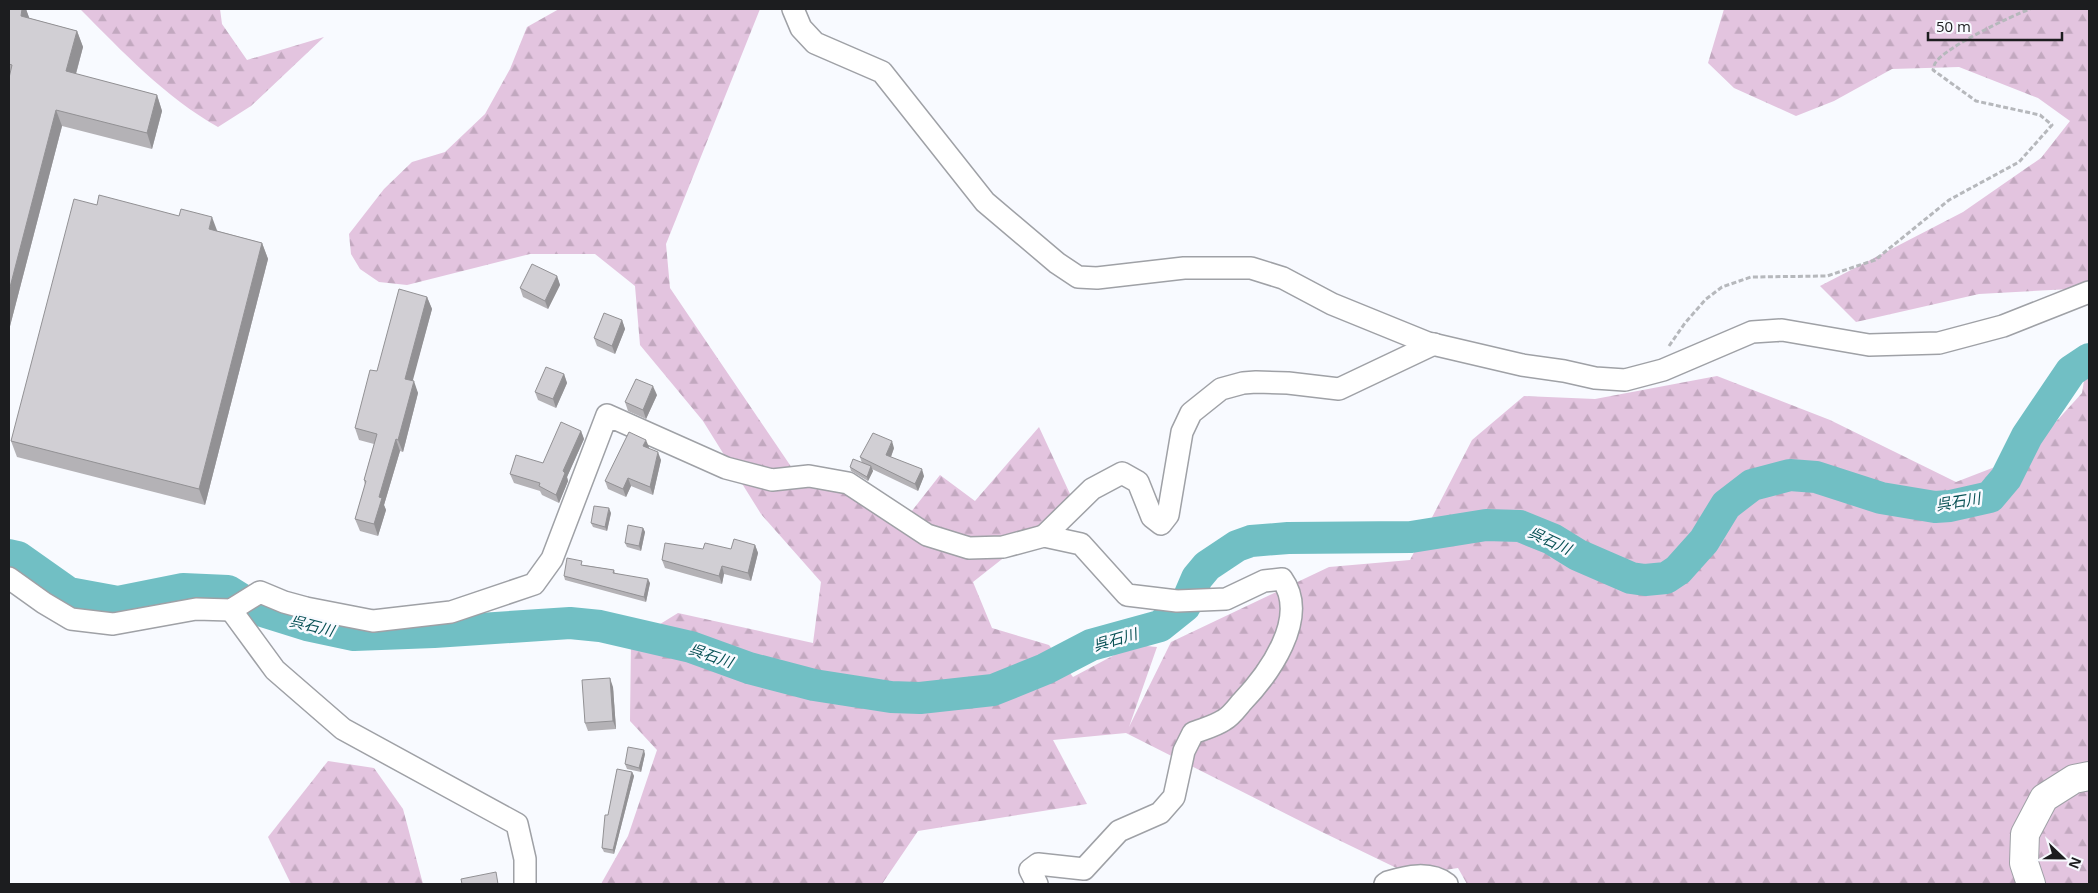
<svg xmlns="http://www.w3.org/2000/svg" width="2098" height="893" font-family="'Open Sans','Noto Sans JP',sans-serif">
<style>
.forest{fill:url(#forest-firs)}
.lines{fill:none;stroke-linecap:round;stroke-linejoin:round}
.river{stroke:#71bfc4;stroke-width:32}
.street-casing{stroke:#9fa1a6;stroke-width:24}
.secondary-casing{stroke:#9fa1a6;stroke-width:30}
.path{stroke:#b6b8bc;stroke-width:3;stroke-dasharray:5 2.5;stroke-linecap:butt}
.street{stroke:#fff;stroke-width:21}
.secondary{stroke:#fff;stroke-width:28}
.wall{fill:#b4b2b6}
.shaded-wall{fill:#929194}
.building{fill:#d1cfd4;stroke:#929194}
.labels{text-anchor:middle;dominant-baseline:central;stroke-width:5;stroke-linejoin:round;paint-order:stroke}
.water-label{font-size:15px;font-style:italic;fill:#085155;stroke:#f8faff}
</style>
<defs>
<pattern id="forest-firs" width="22" height="20" patternUnits="userSpaceOnUse" patternTransform="scale(1.25)"><rect width="22" height="20" fill="#e3c4df"/><path d="M5 1l3.5 6h-7zM16 11l3.5 6h-7z" fill="#c2a8bf"/></pattern>
</defs>
<rect width="100%" height="100%" fill="#f8faff"/>
<g class="forest">
<path d="M80,9H220L222,24L247,60L324,37L251,106L218,127C165,97 123,52 80,9Z"/>
<polygon points="559,9 760,9 666,244 670,288 792,468 904,521 940,475 975,501 1039,427 1071,496 1025,541 973,582 992,628 1049,645 1073,677 1133,645 1157,647 1129,727 1171,642 1329,567 1410,560 1472,440 1524,396 1595,399 1717,376 1830,420 1956,482 2026,455 2082,393 2089,350 2089,884 1467,884 1458,868 1411,875 1322,832 1126,733 1053,740 1087,804 918,831 882,884 601,884 628,836 657,750 630,721 631,642 678,613 813,643 821,582 761,514 703,421 640,345 635,286 595,254 530,254 407,285 379,282 360,269 351,254 349,234 384,189 412,162 445,152 485,114 510,69 527,27"/>
<polygon points="1724,9 2089,9 2089,288 1979,294 1856,322 1820,286 1963,212 2041,158 2070,121 2038,98 1959,67 1892,69 1834,101 1796,116 1734,88 1708,63"/>
<polygon points="328,761 374,768 403,809 423,884 291,884 268,837"/>
</g>
<g class="lines">
<polyline class="river" points="9,555 18,557 69,593 118,602 183,589 228,591 259,610 307,625 354,635 434,632 570,623 600,626 691,647 749,668 814,685 891,697 920,698 993,690 1045,669 1091,645 1160,626 1185,606 1197,578 1207,566 1237,546 1251,541 1288,538 1411,537 1486,525 1520,526 1552,539 1578,555 1631,578 1645,580 1666,578 1678,570 1704,541 1726,505 1752,485 1790,475 1816,477 1881,498 1935,507 1950,506 1990,497 2006,478 2027,436 2071,371 2089,359"/>
<defs>
<g id="street">
<polyline points="793,9 801,28 815,43 882,72 985,202 1057,263 1078,277 1097,278 1184,268 1251,268 1283,278 1332,304 1428,343 1522,365 1564,371 1595,378 1625,380 1663,370 1752,332 1782,330 1869,345 1939,343 2003,326 2089,292"/>
<polyline points="1044,536 1092,489 1122,473 1138,482 1152,517 1161,524 1168,515 1182,432 1191,413 1221,389 1243,383 1256,382 1288,383 1339,389 1434,344"/>
<path d="M9,578L44,603L71,619L113,624L196,609L231,610L260,592L284,602L306,608L373,621L451,612L534,584L552,559L607,415L726,468L772,480L809,476L848,483L927,535L969,548L1003,547L1044,536L1081,544L1127,595L1177,601L1226,599L1264,581L1282,579C1310,618 1268,675 1241,703C1236,709 1231,716 1224,720C1215,726 1203,729 1193,733L1184,751L1174,797L1160,813L1119,831L1084,869L1038,864L1030,870L1037,884"/>
<polyline points="231,610 275,670 343,729 517,824 525,859 525,884"/>
<path d="M1385,884L1388,882C1407,876 1430,871 1447,884"/>
</g>
<polyline id="secondary" points="2031,884 2024,863 2025,834 2044,798 2074,779 2089,776"/>
</defs>
<use href="#street" class="street-casing"/>
<use href="#secondary" class="secondary-casing"/>
<path class="path" d="M1669,346L1685,323L1706,299L1722,287L1751,277L1827,276L1875,260L1949,200L2019,162L2052,125L2040,115L1976,101L1933,70C1934,67 1934,64 1936,62C1946,47 2011,16 2030,9"/>
<use href="#street" class="street"/>
<use href="#secondary" class="secondary"/>
</g>
<g class="wall">
<polygon points="9,9 26,9 29,18 77,31 83,47 76,74 157,95 162,111 152,149 62,126 9,330"/>
<polygon points="97,205 218,231 262,243 268,259 205,505 17,457 11,441"/>
<polygon points="557,276 560,285 548,309 523,297 520,288"/>
<polygon points="427,297 432,309 412,381 418,393 403,452 400,451 384,505 386,510 378,536 360,531 355,519 365,485 364,480 374,444 359,440 355,428"/>
<polygon points="622,320 625,329 615,354 597,346 594,338"/>
<polygon points="564,374 567,383 556,408 538,400 535,392"/>
<polygon points="657,395 646,419 628,411 625,402"/>
<polygon points="581,431 584,439 567,477 568,481 559,503 542,495 540,491 514,483 510,474 543,463"/>
<polygon points="649,447 649,449 661,460 653,495 631,486 626,497 608,489 605,481"/>
<polygon points="894,448 891,457 924,476 918,491 872,469 873,471 868,481 851,471 850,467 862,463 860,457"/>
<polygon points="611,513 607,531 593,527 591,523"/>
<polygon points="643,528 645,532 641,551 627,547 625,543"/>
<polygon points="755,545 758,553 751,581 724,574 722,584 665,568 662,560 703,549 731,549"/>
<polygon points="584,565 614,570 615,573 650,583 646,602 565,580 564,576"/>
<polygon points="613,687 616,729 588,731 585,723"/>
<polygon points="645,754 641,772 627,769 625,764"/>
<polygon points="632,772 634,776 614,854 604,852 602,848 608,815"/>
</g>
<g class="shaded-wall">
<polygon points="22,9 26,9 30,20 21,16"/>
<polygon points="77,31 83,47 72,88 66,71"/>
<polygon points="157,95 162,111 152,149 147,133"/>
<polygon points="56,110 62,126 9,330 9,291"/>
<polygon points="212,217 218,233 209,229"/>
<polygon points="262,243 268,259 205,505 199,489"/>
<polygon points="557,276 560,285 548,309 545,301"/>
<polygon points="427,297 432,309 410,391 405,379"/>
<polygon points="622,320 625,329 615,354 612,346"/>
<polygon points="564,374 567,383 556,408 553,399"/>
<polygon points="414,381 418,393 403,452 398,440"/>
<polygon points="653,386 657,395 646,419 643,410"/>
<polygon points="581,431 584,439 567,477 568,481 559,503 556,495 563,471"/>
<polygon points="396,439 400,451 384,505 386,510 378,536 374,524 379,497"/>
<polygon points="646,440 649,447 646,454 643,446"/>
<polygon points="892,441 894,448 889,462 886,455"/>
<polygon points="658,452 661,460 653,495 650,487"/>
<polygon points="871,466 873,471 868,481 867,477"/>
<polygon points="922,469 924,476 918,491 915,484"/>
<polygon points="628,478 631,486 626,497 623,489"/>
<polygon points="609,508 611,513 607,531 605,527"/>
<polygon points="643,528 645,532 641,551 639,546"/>
<polygon points="755,545 758,553 751,581 748,573"/>
<polygon points="722,566 724,574 722,584 719,576"/>
<polygon points="648,579 650,583 646,602 644,597"/>
<polygon points="610,678 613,687 616,729 613,721"/>
<polygon points="644,750 645,754 641,772 639,768"/>
<polygon points="632,772 634,776 614,854 613,850"/>
</g>
<g class="building">
<polygon points="9,9 22,9 21,16 77,31 66,71 157,95 147,133 56,110 9,291 9,78 12,65 9,64"/>
<polygon points="99,195 179,216 181,209 212,217 209,229 262,243 199,489 11,441 74,199 97,205"/>
<polygon points="532,264 557,276 545,301 520,288"/>
<polygon points="399,289 427,297 405,379 414,381 398,440 396,439 379,497 382,498 374,524 355,519 366,481 364,480 377,434 355,428 370,370 377,371"/>
<polygon points="604,313 622,320 612,346 594,338"/>
<polygon points="546,367 564,374 553,399 535,392"/>
<polygon points="636,379 653,386 643,410 625,402"/>
<polygon points="561,422 581,431 563,471 565,473 556,495 539,486 540,483 510,474 516,455 543,463"/>
<polygon points="629,432 646,440 643,446 658,452 650,487 628,478 623,489 605,481"/>
<polygon points="873,433 892,441 886,455 922,469 915,484 860,457"/>
<polygon points="853,459 871,466 867,477 850,467"/>
<polygon points="594,506 609,508 605,527 591,523"/>
<polygon points="628,525 643,528 639,546 625,543"/>
<polygon points="734,539 755,545 748,573 722,566 719,576 662,560 665,543 703,549 705,543 731,549"/>
<polygon points="567,558 582,561 581,565 614,570 613,573 648,579 644,597 564,576"/>
<polygon points="610,678 613,721 585,723 582,680"/>
<polygon points="628,747 644,750 639,768 625,764"/>
<polygon points="617,769 632,772 613,850 602,848 605,815 608,815"/>
<polygon points="496,872 498,884 462,884 461,879"/>
</g>
<g class="labels">
<g class="water-label">
<text transform="translate(1958 501) rotate(-9)">呉石川</text>
<text transform="translate(1550 540) rotate(25)">呉石川</text>
<text transform="translate(312 625) rotate(14)">呉石川</text>
<text transform="translate(1115 639) rotate(-16)">呉石川</text>
<text transform="translate(711 655) rotate(19)">呉石川</text>
</g>
</g>
<rect width="2098" height="893" fill="none" stroke="#1c1d1f" stroke-width="20"/>
<g transform="translate(2063 858) rotate(112)" stroke="#f8faff" stroke-width="4" paint-order="stroke">
<path d="M0-4L9 19L0 12L-9 19Z" fill="#1c1d1f"/>
<text y="-8" font-size="14" font-weight="bold" text-anchor="middle" fill="#1c1d1f">N</text>
</g>
<path d="M1928 32v8h134v-8" fill="none" stroke="#1c1d1f" stroke-width="2.5"/>
<text x="1936" y="32" font-size="15" fill="#1c1d1f" stroke="#f8faff" stroke-width="4" paint-order="stroke">50 m</text>
</svg>
